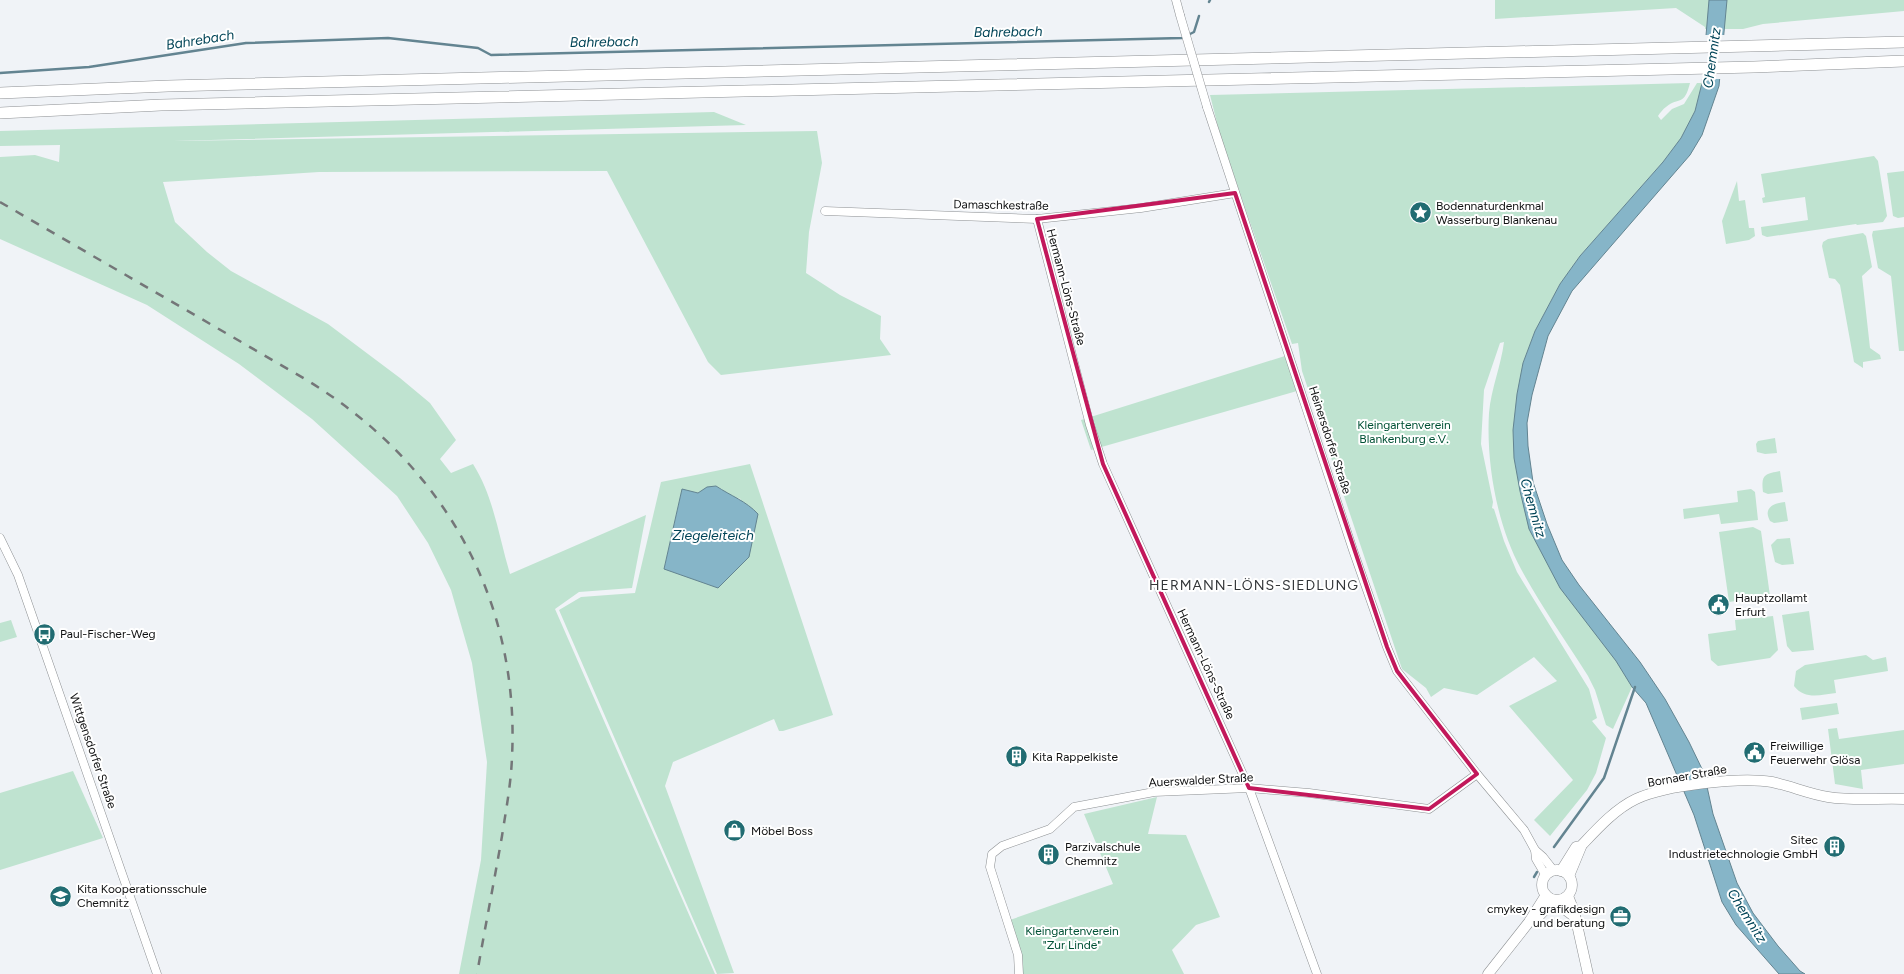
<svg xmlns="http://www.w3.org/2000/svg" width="1904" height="974" font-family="Figtree,sans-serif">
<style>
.green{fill:#bfe3d0;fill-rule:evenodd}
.water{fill:#86b5c8;stroke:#638491}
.pier{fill:#f0f3f7}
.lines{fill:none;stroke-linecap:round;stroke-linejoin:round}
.stream{stroke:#638491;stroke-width:2.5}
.minor-casing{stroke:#8d9093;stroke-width:9}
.major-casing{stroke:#8d9093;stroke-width:11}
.highway-casing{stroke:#8d9093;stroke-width:12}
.minor{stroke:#fff;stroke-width:8}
.major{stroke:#fff;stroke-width:10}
.highway{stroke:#fff;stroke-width:11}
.rail{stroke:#747678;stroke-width:2.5;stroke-dasharray:9 9;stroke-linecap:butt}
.minor-bridge-casing{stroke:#8d9093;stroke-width:9;stroke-linecap:butt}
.minor-bridge{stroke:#fff;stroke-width:8}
.marked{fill:none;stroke:#c2185b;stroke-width:4;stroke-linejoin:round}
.labels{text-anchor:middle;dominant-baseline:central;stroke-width:4;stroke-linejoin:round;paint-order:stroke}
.street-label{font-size:12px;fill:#101112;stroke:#fff}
.poi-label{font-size:12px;fill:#101112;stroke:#fff;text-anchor:start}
.park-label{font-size:12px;fill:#005135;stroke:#fff}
.water-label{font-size:14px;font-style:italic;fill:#004457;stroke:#fff}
.neighbourhood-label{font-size:14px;letter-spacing:1px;fill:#333639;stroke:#fff}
</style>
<rect width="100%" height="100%" fill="#f0f3f7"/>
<g class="green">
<polygon points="1495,0 1904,0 1904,11 1763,24 1743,29 1705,29 1705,27 1676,8 1495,19"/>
<path d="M1690,83C1684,107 1679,96 1666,107C1663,109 1660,113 1658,116L1661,120L1672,109L1684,104L1697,83H1702L1695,111L1681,138L1663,162L1580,256L1560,284L1535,331L1523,363L1520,491L1632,687L1613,729L1606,725L1595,690L1588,676C1566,641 1541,606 1521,569C1497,525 1486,463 1489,413C1491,389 1501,366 1504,342L1500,343L1484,390L1481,444L1493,502L1492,508L1494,509L1504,541L1517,572L1589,689L1597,718L1592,721L1606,738L1596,773L1587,790L1550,836L1534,820L1573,780L1509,706L1557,681L1534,657L1477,695L1444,688L1431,697L1426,688L1402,669L1302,371L1298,343L1292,344L1220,135L1210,95Z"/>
<path d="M714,112L746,125L174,141L817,131L822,163L809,232L806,273L840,295L881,316L880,339L891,355L721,375L708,362L607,171L319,172L163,182L175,222L207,252L231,271L328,324L400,378L430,403L456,440L440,459L451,473L473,464C494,497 499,538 510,574L646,515L632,588L579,592L555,609L715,974H459L481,860L487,762L472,663L451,590L428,543L397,496L312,419L239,364L147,305L0,239V157L35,155L59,162L60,145L0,146V131Z"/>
<polygon points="1874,156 1878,161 1887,216 1883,222 1857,225 1856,224 1767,237 1762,235 1761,227 1808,220 1805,197 1763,203 1762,198 1765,197 1761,174"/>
<polygon points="1904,171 1904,217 1898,218 1893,216 1887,173"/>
<polygon points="1737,181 1739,201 1745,200 1749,228 1754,228 1755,236 1749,240 1726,244 1722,221"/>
<polygon points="1904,227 1904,351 1899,351 1891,276 1878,268 1872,235 1873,231"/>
<polygon points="1863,233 1866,236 1872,267 1862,276 1870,348 1880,355 1881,359 1863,362 1863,368 1854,362 1840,285 1835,279 1829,278 1822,246 1823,242 1828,239"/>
<polygon points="1285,356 1297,391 1091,450 1081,420"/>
<polygon points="1775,438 1777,453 1765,454 1757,452 1756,444 1758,441"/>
<path d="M750,464L833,715L783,731H779L774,719L673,762L665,786L734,973L717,974L559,610L581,597L635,593L661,482ZM716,486L732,497L741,499L664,569L682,490L698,493Z"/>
<path d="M1780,471L1783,492L1768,494L1763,492C1761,475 1764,474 1780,471Z"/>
<polygon points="1751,489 1755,492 1758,520 1721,524 1719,514 1684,519 1683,509 1738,502 1737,491"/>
<path d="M1785,502L1788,521L1774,523L1770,521C1763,508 1773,503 1785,502Z"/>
<polygon points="1753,527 1761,531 1770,596 1729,602 1719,532"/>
<polygon points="1790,538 1794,564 1782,565 1775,562 1771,545 1777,539"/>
<polygon points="1809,611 1814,650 1792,652 1787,646 1782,615"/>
<polygon points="1773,616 1778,650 1770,658 1718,666 1711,660 1708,634 1736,630 1735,620"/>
<polygon points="11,620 17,637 0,642 0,623"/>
<path d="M1866,655L1873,660L1886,657L1888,671L1834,680L1836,693C1820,695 1805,700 1794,686L1796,671L1805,665Z"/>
<polygon points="1837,703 1839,714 1802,720 1800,708"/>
<polygon points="1837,728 1839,739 1904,730 1904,764 1861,770 1863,789 1835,784 1828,729"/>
<polygon points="73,771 103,838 0,870 0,793"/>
<polygon points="1157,797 1148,834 1186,835 1220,917 1196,925 1172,950 1184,974 1023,974 1007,921 1113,884 1084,814"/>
</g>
<g class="water">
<polygon points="1709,0 1727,0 1719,86 1702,135 1690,155 1572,291 1548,336 1532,395 1527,423 1528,446 1533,482 1547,524 1562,560 1579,585 1640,662 1665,699 1689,742 1704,773 1713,814 1737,883 1753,913 1778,946 1800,971 1805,974 1779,974 1736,925 1722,902 1694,815 1646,703 1632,687 1616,661 1560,588 1539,548 1529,529 1520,491 1514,458 1513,430 1517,394 1523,363 1535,331 1560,284 1580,256 1663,162 1681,138 1695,111 1702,83"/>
<path d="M716,486C731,496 746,501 758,514L749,557L718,588L664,569L682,489L698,493L707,487Z"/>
</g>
<polygon class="pier" points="1704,35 1727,35 1722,79 1700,79"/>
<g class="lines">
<g class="stream">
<polyline points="1209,2 1210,0"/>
<polyline points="0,73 89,67 246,43 388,38 478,48 491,55 1182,38 1194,32 1199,16"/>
<polyline points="1554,847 1604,778 1635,687"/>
<polyline points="1534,877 1537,872"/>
</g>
<defs>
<g id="minor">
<polyline points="1176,0 1180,15"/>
<polyline points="1207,107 1353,550 1387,647 1397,671 1477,774 1524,830 1535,850 1536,859 1546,876"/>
<polyline points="825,211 1037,219 1141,208 1235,193"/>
<polyline points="1037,219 1090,425 1103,464 1249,788 1317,974"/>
<polyline points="0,538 18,575 157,974"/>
<polyline points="1535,850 1543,857 1554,871"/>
<polyline points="1019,974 1018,955 990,867 992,854 1002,846 1050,829 1074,807 1154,792 1249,788 1309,793 1429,809 1477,774"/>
</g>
<g id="major">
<circle cx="1557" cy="885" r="15"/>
<path d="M1561,871L1576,847L1581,846C1597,829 1615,809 1636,799C1666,785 1740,777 1772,782C1791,786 1809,794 1828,797C1853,801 1879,798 1904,799"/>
<polyline points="1569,876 1581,847"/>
<polyline points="1568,896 1574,911 1588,974"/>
<polyline points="1560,900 1567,911 1575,917"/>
<polyline points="1534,919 1539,916 1554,900"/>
<polyline points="1488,974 1529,922 1546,895"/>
</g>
<g id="highway">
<polyline points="0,93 168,86 1904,42"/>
<polyline points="0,113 161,105 1754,67 1904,61"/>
</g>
</defs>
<use href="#minor" class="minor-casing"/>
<use href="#major" class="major-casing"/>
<use href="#highway" class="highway-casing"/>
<use href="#minor" class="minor"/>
<use href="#major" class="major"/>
<use href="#highway" class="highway"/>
<path class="rail" d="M0,202L305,379C441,461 520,597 512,757C511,784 506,810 502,836C494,882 485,928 477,974"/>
<defs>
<polyline id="minor-bridge" points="1180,15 1207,107"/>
</defs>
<use href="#minor-bridge" class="minor-bridge-casing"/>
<use href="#minor-bridge" class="minor-bridge"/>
</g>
<path class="marked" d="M1235,193L1387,647L1397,671L1477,774L1429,809L1249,788L1103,464L1037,219Z"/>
<defs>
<symbol id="sight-disc" viewBox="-11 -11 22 22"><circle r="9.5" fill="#216c72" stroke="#fff"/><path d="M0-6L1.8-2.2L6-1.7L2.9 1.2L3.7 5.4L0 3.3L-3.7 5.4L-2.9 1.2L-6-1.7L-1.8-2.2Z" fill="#fff"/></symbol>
<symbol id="civic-disc" viewBox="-11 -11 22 22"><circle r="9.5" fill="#216c72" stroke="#fff"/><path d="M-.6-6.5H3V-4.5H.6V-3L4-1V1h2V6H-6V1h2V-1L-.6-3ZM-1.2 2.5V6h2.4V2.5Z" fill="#fff"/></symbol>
<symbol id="bus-disc" viewBox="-11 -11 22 22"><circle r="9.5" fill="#216c72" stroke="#fff"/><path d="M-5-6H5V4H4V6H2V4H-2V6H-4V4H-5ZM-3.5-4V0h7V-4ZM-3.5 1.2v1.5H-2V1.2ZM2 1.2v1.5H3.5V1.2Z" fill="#fff"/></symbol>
<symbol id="building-disc" viewBox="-11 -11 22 22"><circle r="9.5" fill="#216c72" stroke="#fff"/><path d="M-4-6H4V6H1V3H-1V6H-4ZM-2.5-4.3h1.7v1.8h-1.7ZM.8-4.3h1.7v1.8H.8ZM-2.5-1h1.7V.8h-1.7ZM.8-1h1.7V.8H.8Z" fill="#fff"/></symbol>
<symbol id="shop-disc" viewBox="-11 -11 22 22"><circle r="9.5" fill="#216c72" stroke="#fff"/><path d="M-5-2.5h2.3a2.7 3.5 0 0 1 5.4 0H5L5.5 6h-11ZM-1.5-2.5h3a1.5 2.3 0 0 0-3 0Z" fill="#fff"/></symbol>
<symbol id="school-disc" viewBox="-11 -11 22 22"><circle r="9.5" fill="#216c72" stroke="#fff"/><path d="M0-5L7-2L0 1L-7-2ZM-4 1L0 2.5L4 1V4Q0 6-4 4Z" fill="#fff"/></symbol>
<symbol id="office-disc" viewBox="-11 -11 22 22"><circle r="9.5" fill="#216c72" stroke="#fff"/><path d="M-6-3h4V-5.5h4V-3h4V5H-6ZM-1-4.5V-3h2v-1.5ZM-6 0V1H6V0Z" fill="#fff"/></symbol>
</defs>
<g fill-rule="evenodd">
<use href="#sight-disc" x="1408" y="200" width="25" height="25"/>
<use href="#civic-disc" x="1706" y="592" width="25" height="25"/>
<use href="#bus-disc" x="32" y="622" width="25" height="25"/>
<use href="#civic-disc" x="1742" y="740" width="25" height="25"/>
<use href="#building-disc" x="1004" y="744" width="25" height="25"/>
<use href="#shop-disc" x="722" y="818" width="25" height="25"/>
<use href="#building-disc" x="1822" y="834" width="25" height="25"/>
<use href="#building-disc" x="1036" y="842" width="25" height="25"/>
<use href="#school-disc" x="48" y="884" width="25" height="25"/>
<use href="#office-disc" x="1608" y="904" width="25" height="25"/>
</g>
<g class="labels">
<g class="street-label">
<text transform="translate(1001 205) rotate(1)">Damaschkestraße</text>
<text transform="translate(1066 287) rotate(75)">Hermann-Löns-Straße</text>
<text transform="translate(1330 440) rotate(72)">Heinersdorfer Straße</text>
<text transform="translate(1206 664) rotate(65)">Hermann-Löns-Straße</text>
<text transform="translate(93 751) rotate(71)">Wittgensdorfer Straße</text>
<text transform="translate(1687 776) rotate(-10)">Bornaer Straße</text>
<text transform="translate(1201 780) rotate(-3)">Auerswalder Straße</text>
</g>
<g class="poi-label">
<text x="1436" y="206">Bodennaturdenkmal<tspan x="1436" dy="14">Wasserburg Blankenau</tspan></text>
<text x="1735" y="598">Hauptzollamt<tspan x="1735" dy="14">Erfurt</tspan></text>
<text x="60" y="634">Paul-Fischer-Weg</text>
<text x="1770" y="746">Freiwillige<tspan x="1770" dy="14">Feuerwehr Glösa</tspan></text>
<text x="1032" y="757">Kita Rappelkiste</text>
<text x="751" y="831">Möbel Boss</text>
<text x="1818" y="840" text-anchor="end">Sitec<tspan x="1818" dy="14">Industrietechnologie GmbH</tspan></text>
<text x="1065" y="847">Parzivalschule<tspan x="1065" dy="14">Chemnitz</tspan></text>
<text x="77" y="889">Kita Kooperationsschule<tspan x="77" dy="14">Chemnitz</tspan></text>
<text x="1605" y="909" text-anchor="end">cmykey - grafikdesign<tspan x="1605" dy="14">und beratung</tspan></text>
</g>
<g class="park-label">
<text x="1404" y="425">Kleingartenverein<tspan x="1404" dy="14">Blankenburg e.V.</tspan></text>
<text x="1072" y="931">Kleingartenverein<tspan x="1072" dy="14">"Zur Linde"</tspan></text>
</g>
<g class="water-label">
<text transform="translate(1008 32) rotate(-1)">Bahrebach</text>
<text transform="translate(200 40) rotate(-9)">Bahrebach</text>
<text transform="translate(604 42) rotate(-1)">Bahrebach</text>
<text transform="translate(1712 58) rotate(-82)">Chemnitz</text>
<text transform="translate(1533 508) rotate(74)">Chemnitz</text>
<text x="713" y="535">Ziegeleiteich</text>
<text transform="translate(1747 916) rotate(58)">Chemnitz</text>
</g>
<g class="neighbourhood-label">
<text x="1254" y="585">HERMANN-LÖNS-SIEDLUNG</text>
</g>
</g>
</svg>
